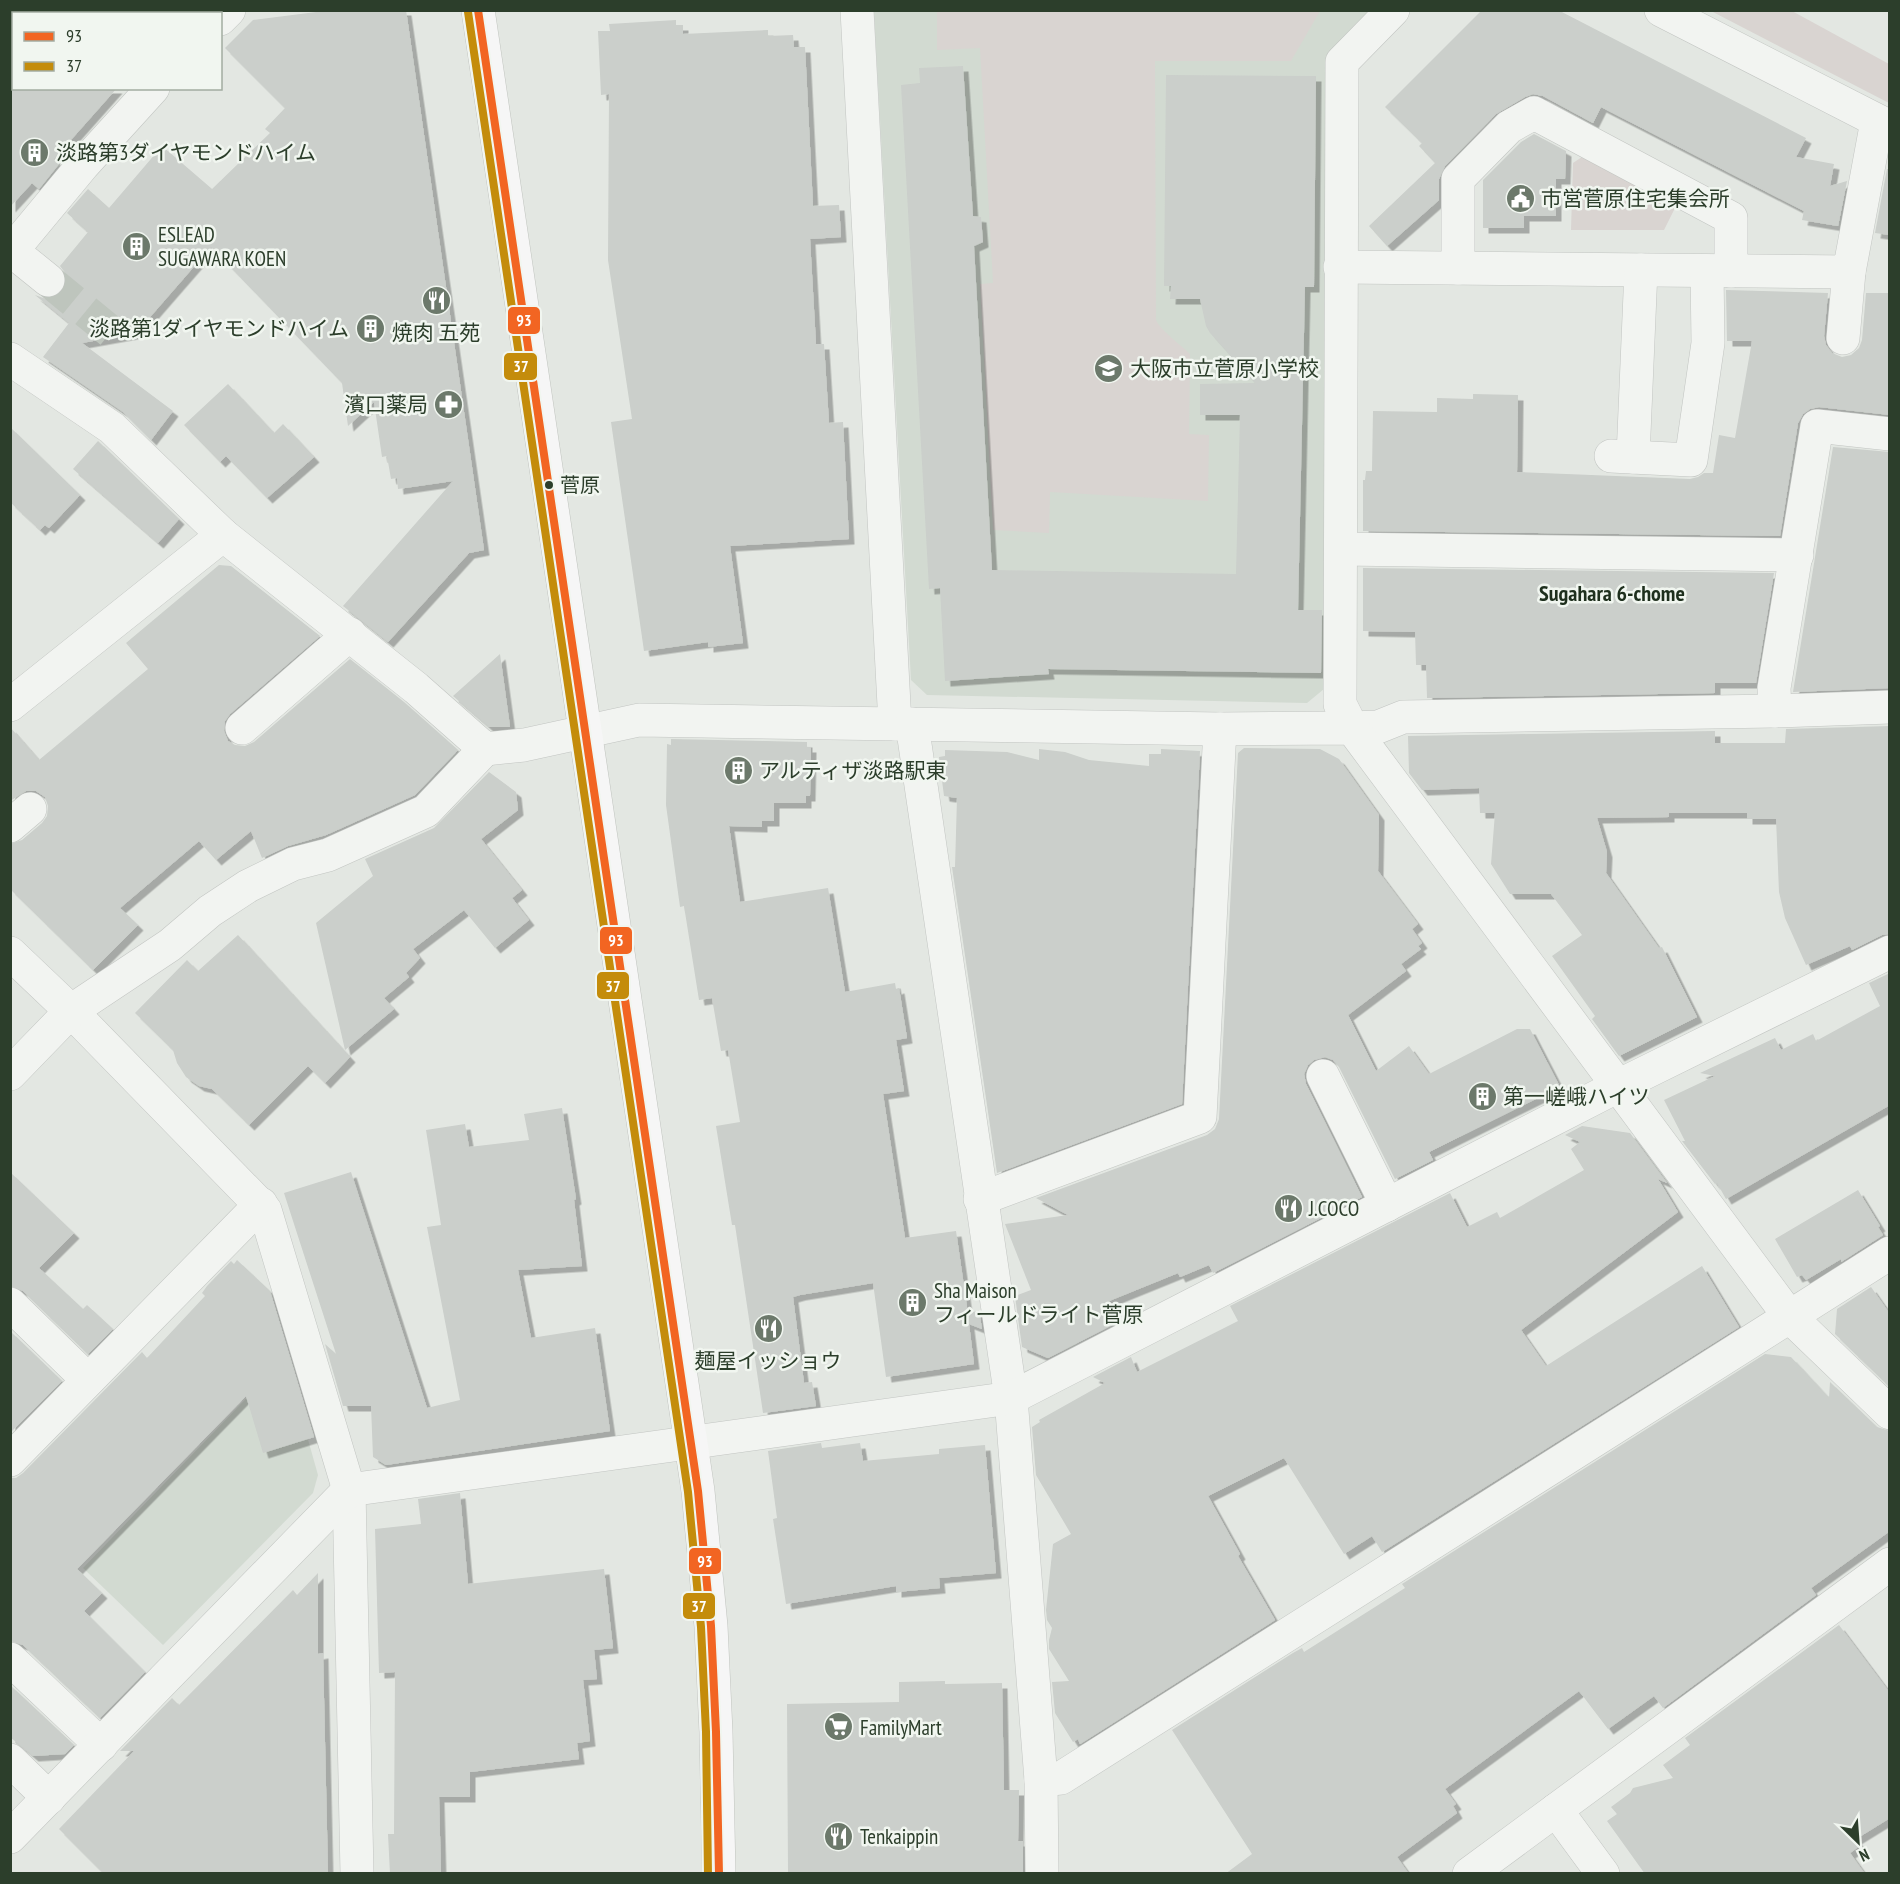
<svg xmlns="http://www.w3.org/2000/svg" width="1900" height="1884" font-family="'PT Sans Narrow','Noto Sans JP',sans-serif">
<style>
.built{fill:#d2dad1}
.green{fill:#d9d4d1}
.building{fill:#cbcfcb;filter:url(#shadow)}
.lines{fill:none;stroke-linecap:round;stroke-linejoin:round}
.minor-tunnel{stroke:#bec5bd;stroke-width:33;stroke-dasharray:33 16;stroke-linecap:butt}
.minor-casing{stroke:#c2c5c2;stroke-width:34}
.major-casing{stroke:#c0c4bf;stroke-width:34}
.minor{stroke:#f2f4f1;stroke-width:33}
.major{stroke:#f6f6f6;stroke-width:33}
.bus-1-casing{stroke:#f1f6f0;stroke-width:12}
.bus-2-casing{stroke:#f1f6f0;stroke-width:12}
.bus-1{stroke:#f26522;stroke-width:8}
.bus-2{stroke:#c48c0b;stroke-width:8}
.bus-dot{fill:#2c3e2b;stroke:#f1f6f0;stroke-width:2}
.labels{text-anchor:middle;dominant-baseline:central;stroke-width:5;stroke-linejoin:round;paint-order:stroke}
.bus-label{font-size:20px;fill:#2c3e2b;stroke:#f1f6f0;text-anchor:start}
.poi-label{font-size:21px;fill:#2c3e2b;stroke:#f1f6f0;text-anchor:start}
.neighbourhood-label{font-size:22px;font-weight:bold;fill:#1e2f1d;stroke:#f1f6f0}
.line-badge{stroke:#f1f6f0;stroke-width:2}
.badge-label{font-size:16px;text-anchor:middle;font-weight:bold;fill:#fff}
</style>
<defs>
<filter id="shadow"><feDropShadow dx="5.5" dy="5.5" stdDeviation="0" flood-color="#0004"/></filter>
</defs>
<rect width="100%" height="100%" fill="#e3e7e2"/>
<g class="built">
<polygon points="874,11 1371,11 1326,56 1324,689 1307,703 927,695 911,680"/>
<polygon points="285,1358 318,1475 313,1493 163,1645 83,1568"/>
</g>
<g class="green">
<path d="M937,11H1320L1291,61H1155L1156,320C1160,330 1181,345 1190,354L1189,434L1209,435L1208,501L1050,492L1049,533L993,530L980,284L993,283L980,48L937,50Z"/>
<polygon points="1711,11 1792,11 1889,64 1889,103"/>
<polygon points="1585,155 1678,202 1664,230 1571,230 1573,163"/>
</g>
<g class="building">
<polygon points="332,10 406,10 484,550 469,553 388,642 343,606 453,481 398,489 397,478 391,479 387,456 382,457 374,402 348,426 342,383 211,247 144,324 143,332 82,343 173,411 151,440 123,412 43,357 69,323 35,295 46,299 54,298 63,291 67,282 66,274 60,266 88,232 67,213 88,189 109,208 162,146 212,189 270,133 265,129 285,108 225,48 253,20"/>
<polygon points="1482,10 1558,10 1806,138 1796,157 1834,164 1830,186 1847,181 1838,226 1802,220 1804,211 1601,107 1593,123 1543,96 1533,94 1525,97 1496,114 1445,166 1439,179 1439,200 1387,246 1369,226 1435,163 1419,146 1422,143 1385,107"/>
<polygon points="676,20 676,25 683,25 683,34 768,30 768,36 793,35 794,47 805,47 813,206 839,205 841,237 810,239 816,344 824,344 829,423 843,422 849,539 730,546 743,643 708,647 708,642 644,651 611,422 632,419 608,260 609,94 601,95 598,31 610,31 609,24"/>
<polygon points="963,66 973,216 981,217 983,242 974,246 992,570 1236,574 1240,415 1200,415 1200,384 1255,383 1210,333 1206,326 1200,299 1170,299 1171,286 1164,286 1166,75 1316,76 1314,287 1305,287 1298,610 1322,610 1321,673 1048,669 1049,674 945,681 940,588 929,589 901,85 920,83 919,68"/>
<polygon points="10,88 117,88 54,159 59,164 39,189 32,183 10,207"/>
<polygon points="1534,134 1566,151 1565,179 1556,179 1556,216 1524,216 1524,228 1483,228 1483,180 1521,142"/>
<polygon points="1887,169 1890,169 1890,235 1875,233"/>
<polygon points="1726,290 1828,293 1824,336 1826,345 1832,353 1842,357 1851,355 1859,348 1862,340 1866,293 1890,293 1890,415 1819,407 1810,409 1803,414 1798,423 1780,536 1363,531 1363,480 1365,480 1366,471 1372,471 1373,411 1437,412 1437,398 1473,399 1473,394 1518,395 1517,472 1690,479 1698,477 1704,473 1713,473 1719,435 1735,438 1752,341 1727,341"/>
<polygon points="228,384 274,433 283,424 314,457 267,498 226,456 220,462 184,425"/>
<polygon points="10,427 80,495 49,528 45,525 40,530 10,502"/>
<polygon points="98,441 179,519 158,543 73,469"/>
<polygon points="1833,447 1890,452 1890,688 1793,692"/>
<polygon points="219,565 231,566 320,636 230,714 225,721 224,731 228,741 235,745 245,746 254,742 350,659 404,702 458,750 415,795 326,835 288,846 262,858 251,831 216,860 199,841 120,908 138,925 93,970 10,889 10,844 22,840 42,823 47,816 48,806 45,797 36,791 26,791 10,801 10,727 39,760 148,669 126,643"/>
<polygon points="1363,568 1774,573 1756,683 1715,683 1715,693 1427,698 1426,665 1416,665 1415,632 1363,631"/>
<polygon points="500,654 510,727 489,727 453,696"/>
<polygon points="1890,726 1890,934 1882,935 1852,950 1850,946 1806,965 1785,918 1779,892 1776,819 1747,819 1747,813 1669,813 1669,817 1597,818 1607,852 1606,873 1659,948 1662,947 1697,1017 1619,1056 1592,1019 1595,1016 1552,956 1582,935 1551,894 1510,894 1491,864 1495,813 1480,813 1479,788 1422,790 1409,773 1408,736 1715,731 1715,743 1785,743 1786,729"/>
<polygon points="671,739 807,742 807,747 811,747 810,796 806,796 806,803 774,803 774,821 762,821 762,827 729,826 740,902 828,888 845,992 895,983 896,989 899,988 907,1038 896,1040 904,1091 883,1094 905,1238 956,1231 968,1314 979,1310 982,1329 969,1324 974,1364 886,1377 873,1283 800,1295 793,1297 804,1383 812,1382 816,1406 763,1413 735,1225 732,1225 716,1126 740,1122 728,1050 721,1051 712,998 699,1000 684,906 680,907 666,805 667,744 671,745"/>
<polygon points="1244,748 1320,749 1339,759 1379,815 1378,871 1418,924 1412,929 1422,943 1418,946 1421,949 1401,964 1406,971 1348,1015 1376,1071 1409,1046 1429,1074 1517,1029 1530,1029 1560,1087 1429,1152 1433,1160 1395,1179 1339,1067 1333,1060 1325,1057 1314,1060 1308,1065 1304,1074 1306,1084 1362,1197 1213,1273 1209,1265 1180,1277 1178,1273 1109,1301 1118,1322 1048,1358 1022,1347 1015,1296 1031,1290 1005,1224 1068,1215 1036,1198 1207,1135 1215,1129 1219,1119 1238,753"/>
<polygon points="1039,749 1065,752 1089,760 1149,766 1149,754 1161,754 1161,749 1200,751 1182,1104 997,1173 952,867 955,867 957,798 944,796 939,757 945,756 945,750 1007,752 1039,760"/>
<polygon points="489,772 516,792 518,810 481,839 522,890 512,898 529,920 495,948 464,910 413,949 420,958 406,973 409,977 384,998 394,1009 345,1050 316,923 373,876 365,859 434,828"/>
<polygon points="238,935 350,1057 325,1083 308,1066 249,1125 212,1089 199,1086 186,1077 177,1063 173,1050 135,1013 187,960 198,971"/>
<polygon points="1890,973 1890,1105 1726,1199 1717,1183 1715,1184 1682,1141 1685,1141 1664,1100 1715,1076 1700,1073 1775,1038 1781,1050 1813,1034 1816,1041 1880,1006 1869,983"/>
<polygon points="562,1108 576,1199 574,1200 582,1266 518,1270 531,1338 595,1328 610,1431 386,1465 373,1457 371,1406 343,1406 325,1344 336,1354 284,1193 351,1172 427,1408 460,1400 427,1227 441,1225 426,1130 465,1124 469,1147 529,1140 524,1114"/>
<polygon points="1582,1126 1630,1133 1667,1183 1658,1179 1678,1212 1521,1330 1546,1366 1702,1266 1739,1327 1382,1552 1372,1536 1344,1554 1284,1458 1208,1496 1240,1554 1238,1556 1275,1620 1080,1744 1078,1739 1073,1742 1055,1713 1052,1682 1069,1681 1049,1649 1049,1640 1052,1628 1047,1620 1046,1610 1053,1544 1071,1534 1036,1475 1032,1427 1040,1422 1039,1420 1105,1383 1093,1377 1131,1357 1137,1372 1238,1321 1230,1306 1450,1193 1467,1227 1497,1212 1500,1218 1584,1170 1571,1149 1580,1142 1565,1135"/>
<polygon points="10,1172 74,1233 39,1268 83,1309 87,1305 113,1329 88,1354 23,1291 10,1286"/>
<polygon points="1858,1190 1880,1226 1878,1227 1883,1235 1841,1262 1841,1259 1806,1280 1802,1275 1797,1277 1775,1239"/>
<polygon points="237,1260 270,1291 314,1437 263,1453 246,1396 77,1569 102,1593 84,1611 145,1672 100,1718 23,1645 10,1641 10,1478 16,1478 23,1473 142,1352 147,1358 205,1296 202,1293 207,1286 231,1261 234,1264"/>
<polygon points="1871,1287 1890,1314 1890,1387 1835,1334 1837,1309"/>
<polygon points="10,1331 62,1381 10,1433"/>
<polygon points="1765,1354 1791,1357 1829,1398 1830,1382 1877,1427 1890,1431 1890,1531 1811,1588 1816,1595 1663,1708 1654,1696 1608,1729 1579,1691 1445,1789 1456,1804 1453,1806 1457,1813 1397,1857 1409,1874 1225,1874 1252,1854 1172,1730 1293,1653 1302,1648 1304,1652 1405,1588 1402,1584"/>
<polygon points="821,1443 822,1448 860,1443 863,1461 939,1454 939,1449 985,1445 996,1573 939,1578 940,1588 896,1592 896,1586 786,1604 773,1519 777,1518 768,1451"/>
<polygon points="460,1493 468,1584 604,1569 613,1648 594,1650 597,1679 583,1680 590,1741 577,1743 579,1759 470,1772 470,1797 439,1797 441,1874 390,1874 388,1834 394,1834 395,1672 379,1673 375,1529 421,1524 418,1499"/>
<polygon points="318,1573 318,1654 323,1653 328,1874 104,1874 59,1829 134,1751 120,1751 172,1698 179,1705 293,1590 297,1595"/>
<polygon points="1839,1625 1890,1693 1890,1818 1856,1839 1861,1845 1850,1853 1865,1874 1645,1874 1607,1821 1617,1814 1611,1807 1630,1793 1633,1788 1673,1778 1663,1765 1690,1745 1685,1738"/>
<polygon points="945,1681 945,1684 1002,1683 1004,1790 1019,1790 1018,1841 1023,1841 1023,1874 788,1874 787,1704 899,1702 899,1682"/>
<polygon points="10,1685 74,1745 65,1754 33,1756 10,1737"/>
</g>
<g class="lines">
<polyline class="minor-tunnel" points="48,280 111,332"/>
<defs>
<g id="minor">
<polyline points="857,10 895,724"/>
<polyline points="1393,10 1342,62 1340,704 1352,728 1378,727 1403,717 1775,711 1890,707"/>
<polyline points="1661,10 1890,127"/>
<polyline points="220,19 229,10"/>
<polyline points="12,251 48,280"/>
<polyline points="10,253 83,165 153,88"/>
<polyline points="1340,267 1849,272 1877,121"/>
<polyline points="1458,268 1458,179 1509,127 1534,113 1731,218 1731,271"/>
<polyline points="1843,338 1849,272"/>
<polyline points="10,359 112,428 223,535 416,688 485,749 524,745 639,720 1220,729 1352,728 1789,1316 1890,1413"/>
<polyline points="1611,456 1691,460 1708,343 1707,271"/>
<polyline points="1633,457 1641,270"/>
<polyline points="1341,549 1797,555"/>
<polyline points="10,705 223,535"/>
<polyline points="1775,711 1774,688 1817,426 1890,434"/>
<polyline points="912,724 1011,1398 1041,1780 1042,1874"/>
<polyline points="242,728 350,634"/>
<polyline points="10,826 30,809"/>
<polyline points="10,953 71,1011 265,1210 349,1490 357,1874"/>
<polyline points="10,1074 71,1011 170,945 210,911 248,886 293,864 328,855 426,811 485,749"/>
<polyline points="1323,1076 1387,1205"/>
<polyline points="980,1199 1200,1117 1220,729"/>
<polyline points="10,1304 88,1380"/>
<polyline points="10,1460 261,1204"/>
<polyline points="10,1659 101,1745"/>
<polyline points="10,1760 49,1798"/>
<polyline points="1041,1780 1061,1778 1890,1253"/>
<polyline points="1556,1810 1603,1874"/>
<polyline points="10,1837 349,1490 1011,1398 1618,1086 1890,952"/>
<polyline points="1469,1874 1890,1564"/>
</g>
<polyline id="major" points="478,10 698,1491 711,1626 716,1732 719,1874"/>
</defs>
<use href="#minor" class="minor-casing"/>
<use href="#major" class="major-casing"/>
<use href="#minor" class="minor"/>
<use href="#major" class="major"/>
<defs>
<polyline id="bus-1" points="478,10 698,1491 711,1626 716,1732 719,1874"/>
<polyline id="bus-2" points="468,12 688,1492 701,1627 706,1732 708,1874"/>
</defs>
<use href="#bus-1" class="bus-1-casing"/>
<use href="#bus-2" class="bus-2-casing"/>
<use href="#bus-1" class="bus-1"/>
<use href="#bus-2" class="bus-2"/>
</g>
<defs>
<symbol id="building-disc" viewBox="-11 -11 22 22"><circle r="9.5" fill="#6c796b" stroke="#f1f6f0"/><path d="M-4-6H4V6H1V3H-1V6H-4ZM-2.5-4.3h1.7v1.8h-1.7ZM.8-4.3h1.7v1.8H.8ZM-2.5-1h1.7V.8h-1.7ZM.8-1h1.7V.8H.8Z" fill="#fff"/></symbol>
<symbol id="civic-disc" viewBox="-11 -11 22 22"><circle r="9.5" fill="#6c796b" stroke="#f1f6f0"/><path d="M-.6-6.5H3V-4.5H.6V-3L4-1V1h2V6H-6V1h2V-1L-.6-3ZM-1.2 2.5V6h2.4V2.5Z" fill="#fff"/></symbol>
<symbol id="restaurant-disc" viewBox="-11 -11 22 22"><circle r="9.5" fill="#6c796b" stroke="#f1f6f0"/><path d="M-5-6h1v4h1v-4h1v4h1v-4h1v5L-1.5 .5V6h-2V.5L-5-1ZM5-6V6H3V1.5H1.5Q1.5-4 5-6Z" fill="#fff"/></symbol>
<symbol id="school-disc" viewBox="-11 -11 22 22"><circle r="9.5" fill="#6c796b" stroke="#f1f6f0"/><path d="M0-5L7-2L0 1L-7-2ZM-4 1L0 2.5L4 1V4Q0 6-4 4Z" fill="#fff"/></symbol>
<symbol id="pharmacy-disc" viewBox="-11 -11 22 22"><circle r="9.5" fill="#6c796b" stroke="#f1f6f0"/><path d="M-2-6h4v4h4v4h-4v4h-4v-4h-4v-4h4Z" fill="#fff"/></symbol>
<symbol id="supermarket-disc" viewBox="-11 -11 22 22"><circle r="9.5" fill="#6c796b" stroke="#f1f6f0"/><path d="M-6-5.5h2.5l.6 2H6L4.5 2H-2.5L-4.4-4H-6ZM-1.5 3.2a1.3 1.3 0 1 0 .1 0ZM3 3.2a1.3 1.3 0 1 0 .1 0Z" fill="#fff"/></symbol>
</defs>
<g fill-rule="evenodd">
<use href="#building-disc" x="18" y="136" width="33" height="33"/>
<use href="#civic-disc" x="1504" y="182" width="33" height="33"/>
<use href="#building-disc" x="120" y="230" width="33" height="33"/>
<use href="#restaurant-disc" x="420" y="284" width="33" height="33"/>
<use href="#building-disc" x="354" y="312" width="33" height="33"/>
<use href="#school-disc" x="1092" y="352" width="33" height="33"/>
<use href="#pharmacy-disc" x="432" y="388" width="33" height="33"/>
<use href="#building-disc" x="722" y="754" width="33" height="33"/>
<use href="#building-disc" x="1466" y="1080" width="33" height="33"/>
<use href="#restaurant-disc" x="1272" y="1192" width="33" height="33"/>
<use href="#building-disc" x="896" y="1286" width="33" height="33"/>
<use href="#restaurant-disc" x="752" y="1312" width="33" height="33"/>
<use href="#supermarket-disc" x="822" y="1710" width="33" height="33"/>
<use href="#restaurant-disc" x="822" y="1820" width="33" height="33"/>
</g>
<circle class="bus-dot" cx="549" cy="485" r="5"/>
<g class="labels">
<g class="bus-label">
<text x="560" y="485">菅原</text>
</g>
<g class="poi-label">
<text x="56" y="152">淡路第3ダイヤモンドハイム</text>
<text x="1541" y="198">市営菅原住宅集会所</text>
<text x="158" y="234">ESLEAD<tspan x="158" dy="24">SUGAWARA KOEN</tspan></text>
<text x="349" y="328" text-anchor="end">淡路第1ダイヤモンドハイム</text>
<text x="436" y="332" text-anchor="middle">焼肉 五苑</text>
<text x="1130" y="368">大阪市立菅原小学校</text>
<text x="428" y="404" text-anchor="end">濱口薬局</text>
<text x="759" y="770">アルティザ淡路駅東</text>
<text x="1503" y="1096">第一嵯峨ハイツ</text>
<text x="1309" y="1208">J.COCO</text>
<text x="934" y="1290">Sha Maison<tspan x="934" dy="24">フィールドライト菅原</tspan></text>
<text x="768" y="1360" text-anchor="middle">麺屋イッショウ</text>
<text x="860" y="1727">FamilyMart</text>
<text x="860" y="1836">Tenkaippin</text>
</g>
<g class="neighbourhood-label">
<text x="1612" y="593">Sugahara 6-chome</text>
</g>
</g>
<g class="line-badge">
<rect x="507" y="306" width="34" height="29" rx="6" fill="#f26522"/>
<rect x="503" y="352" width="35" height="29" rx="6" fill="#c48c0b"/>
<rect x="599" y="926" width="34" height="29" rx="6" fill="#f26522"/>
<rect x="596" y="971" width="34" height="29" rx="6" fill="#c48c0b"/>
<rect x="688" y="1547" width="34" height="28" rx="6" fill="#f26522"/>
<rect x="682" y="1592" width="34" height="28" rx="6" fill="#c48c0b"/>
</g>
<g class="badge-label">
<text x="524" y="326">93</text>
<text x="521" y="372">37</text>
<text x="616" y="946">93</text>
<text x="613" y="992">37</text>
<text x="705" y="1567">93</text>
<text x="699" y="1612">37</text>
</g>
<rect width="1900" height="1884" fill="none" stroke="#2c3e2b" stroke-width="24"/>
<rect x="12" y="12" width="210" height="78" fill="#f1f6f0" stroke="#a2aca1" stroke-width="1.5"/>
<rect x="24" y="32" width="30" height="9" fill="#f26522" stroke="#a2aca1" stroke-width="1.5"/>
<text x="66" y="42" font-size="18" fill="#2c3e2b">93</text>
<rect x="24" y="62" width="30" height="9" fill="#c48c0b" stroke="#a2aca1" stroke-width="1.5"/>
<text x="66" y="72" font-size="18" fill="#2c3e2b">37</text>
<g transform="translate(1858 1842) rotate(155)" stroke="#f1f6f0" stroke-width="4.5" paint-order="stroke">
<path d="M0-4.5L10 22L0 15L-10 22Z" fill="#2c3e2b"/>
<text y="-9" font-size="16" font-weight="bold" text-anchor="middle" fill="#2c3e2b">N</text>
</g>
</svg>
